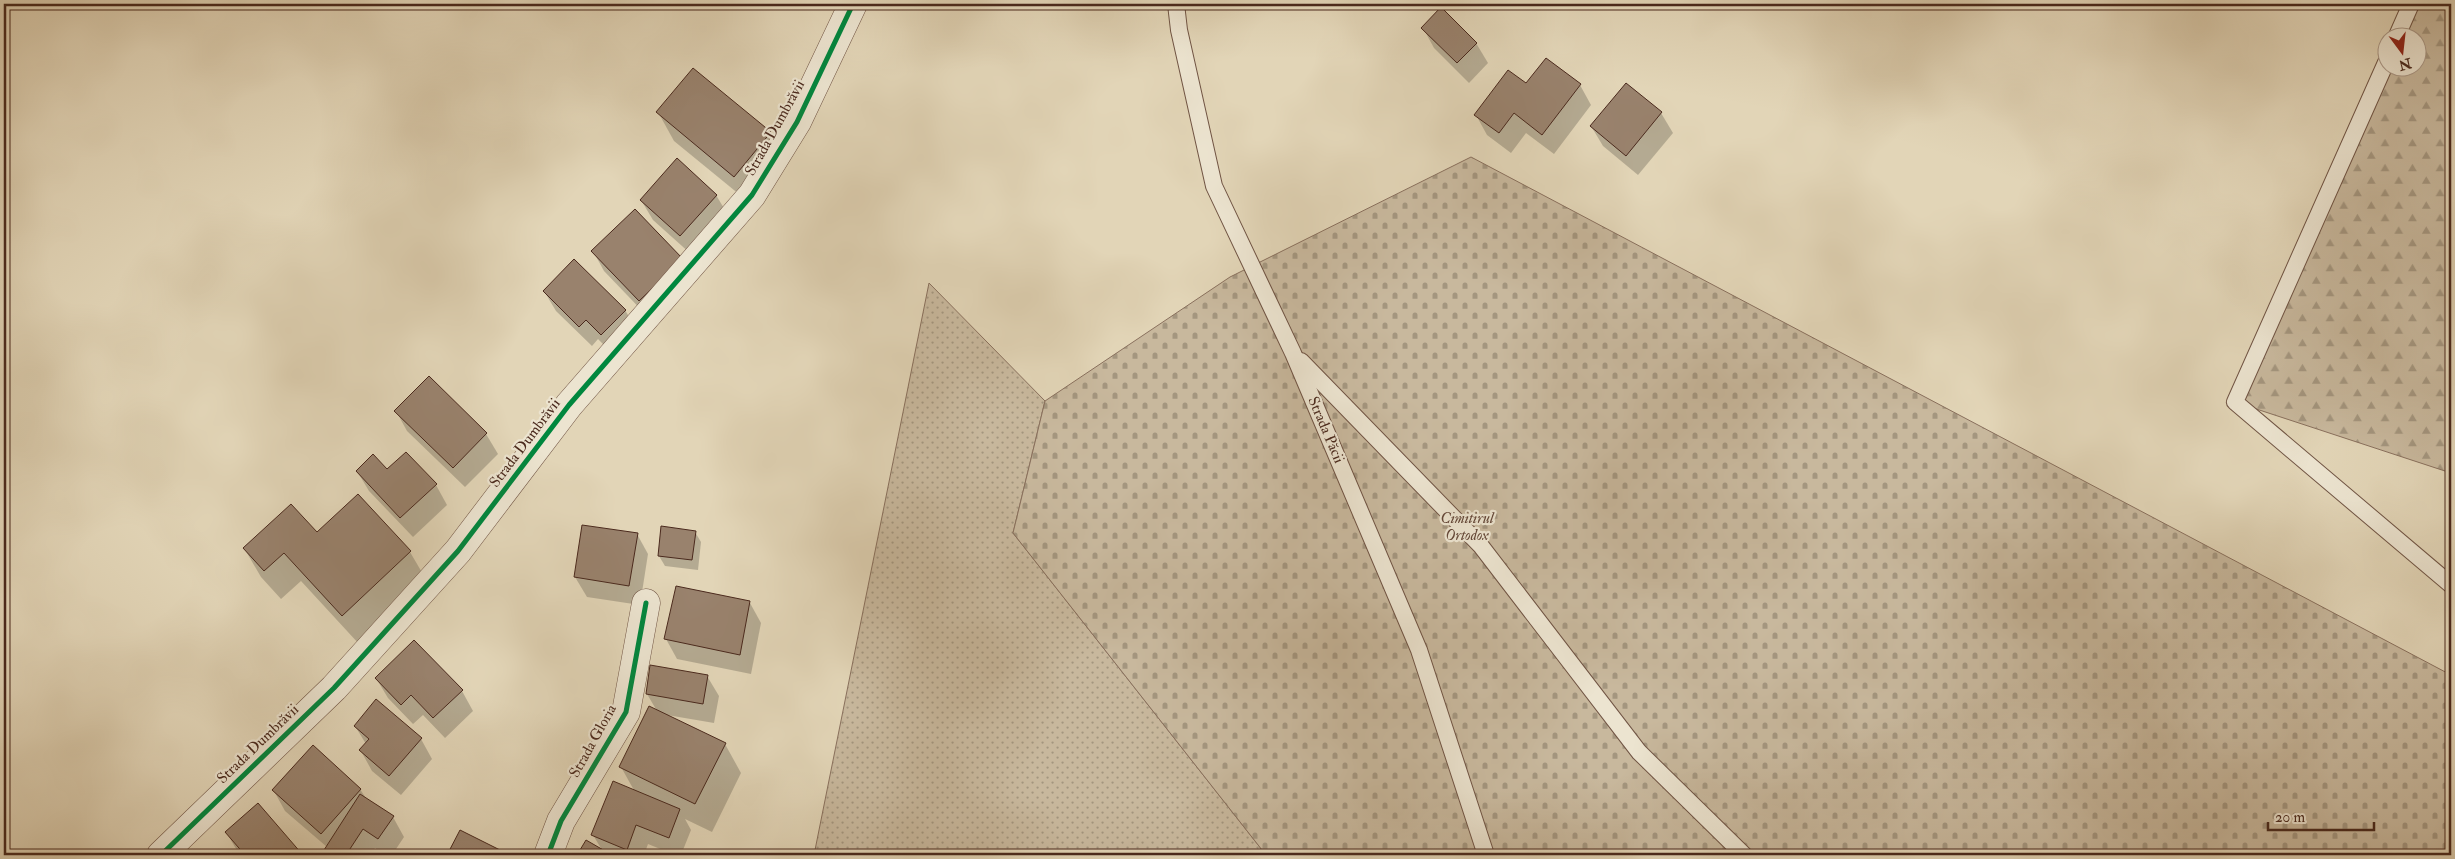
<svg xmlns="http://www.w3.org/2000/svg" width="2455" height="859" font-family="'IM FELL Double Pica',serif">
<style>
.grass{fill:url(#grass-dots);stroke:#89705d}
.forest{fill:url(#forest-firs);stroke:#89705d}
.cemetery{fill:url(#cemetery-stones);stroke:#89705d}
.shadow{fill:#0003}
.building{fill:#99826d;stroke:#4a291d}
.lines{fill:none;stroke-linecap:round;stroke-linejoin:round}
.lane-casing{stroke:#705444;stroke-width:18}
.street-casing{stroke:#705444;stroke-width:29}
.lane{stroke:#ece4d0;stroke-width:16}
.street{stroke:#ece4d0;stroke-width:28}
.cycleway-casing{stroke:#ece4d0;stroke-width:8}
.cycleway{stroke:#00873e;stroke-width:5}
.labels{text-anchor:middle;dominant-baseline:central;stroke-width:4.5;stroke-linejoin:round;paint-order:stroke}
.street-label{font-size:15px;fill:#4a291d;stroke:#ece4d0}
.park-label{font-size:15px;font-style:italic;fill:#634637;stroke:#ece4d0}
</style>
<defs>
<pattern id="grass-dots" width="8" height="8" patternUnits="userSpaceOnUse" patternTransform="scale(1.25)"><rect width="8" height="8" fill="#c8b89d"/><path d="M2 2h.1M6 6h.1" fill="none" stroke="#a4967f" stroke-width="1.8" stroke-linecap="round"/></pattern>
<pattern id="forest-firs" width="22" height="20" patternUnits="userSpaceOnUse" patternTransform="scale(1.25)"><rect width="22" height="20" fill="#c8b89d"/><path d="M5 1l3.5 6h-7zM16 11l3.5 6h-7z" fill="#a4967f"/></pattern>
<pattern id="cemetery-stones" width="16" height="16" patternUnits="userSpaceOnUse" patternTransform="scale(1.25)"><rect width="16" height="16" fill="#c8b89d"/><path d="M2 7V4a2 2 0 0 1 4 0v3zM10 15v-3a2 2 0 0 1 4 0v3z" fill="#a4967f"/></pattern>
</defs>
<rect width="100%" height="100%" fill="#e2d5b7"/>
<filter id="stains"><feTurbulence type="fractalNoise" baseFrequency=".004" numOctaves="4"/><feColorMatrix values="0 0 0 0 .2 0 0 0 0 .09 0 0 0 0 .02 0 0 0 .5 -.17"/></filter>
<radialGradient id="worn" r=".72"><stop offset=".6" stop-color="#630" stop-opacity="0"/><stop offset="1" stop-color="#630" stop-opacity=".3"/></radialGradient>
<polygon class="grass" points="929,283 1045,401 1013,533 1266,855 814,855"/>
<polygon class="forest" points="2411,4 2451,4 2451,473 2235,402 2388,68 2418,68 2418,38 2396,37"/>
<polygon class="cemetery" points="1471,157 2451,675 2451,855 1266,855 1013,533 1045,401 1230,277"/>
<g class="shadow">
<polygon points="1423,28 1476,43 1488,63 1469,83 1434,48"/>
<polygon points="1626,84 1661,113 1673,133 1638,175 1603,146 1591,126"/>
<polygon points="1526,85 1580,85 1591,105 1554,154 1526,133 1511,153 1487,135 1476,115"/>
<polygon points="658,112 770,133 786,162 751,204 674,141"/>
<polygon points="716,195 728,215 692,255 653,220 641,200"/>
<polygon points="593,251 694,280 651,320 604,271"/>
<polygon points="544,291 625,310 637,330 613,354 598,339 592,346 556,311"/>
<polygon points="429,378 486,434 498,454 465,487 407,431 396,411"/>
<polygon points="357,471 387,471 436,485 447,505 413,537 369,491"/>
<polygon points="358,496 410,552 427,581 359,644 301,581 281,599 261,577 244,548 317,534"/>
<polygon points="695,532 701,542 698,570 665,566 659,556"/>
<polygon points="637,534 648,554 640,605 587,597 575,577"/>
<polygon points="750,603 761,623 751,674 677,659 666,639"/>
<polygon points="707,676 719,696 714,723 667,715 725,744 741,773 712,832 685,819 691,830 681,855 675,855 648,844 644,855 578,855 587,841 602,850 593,835 635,792 621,767 657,711 647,694"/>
<polygon points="376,678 462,691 473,711 445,738 423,715 413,724 388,698"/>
<polygon points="355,726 421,739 432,759 401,795 372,771 361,751 366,744"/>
<polygon points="360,789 367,800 393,817 404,837 392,855 385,855 375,848 371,855 328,855 325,850 327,847 285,811 274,791"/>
<polygon points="258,805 301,855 240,855 238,852 226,832"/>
<polygon points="461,831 507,855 448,855"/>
</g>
<g class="building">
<polygon points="1441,7 1477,43 1457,63 1421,28"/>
<polygon points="1546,58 1581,84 1542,135 1514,113 1499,133 1474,115 1508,70 1526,83"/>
<polygon points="693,68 771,132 734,177 656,112"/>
<polygon points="1626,83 1662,112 1626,156 1590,126"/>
<polygon points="677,158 717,195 680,236 640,200"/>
<polygon points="635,209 683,259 639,301 591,251"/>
<polygon points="574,259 626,310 601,335 586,320 579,327 543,291"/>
<polygon points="429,376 487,433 453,468 394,411"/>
<polygon points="406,452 437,484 400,518 356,471 373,454 387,469"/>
<polygon points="358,494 411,551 342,616 284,553 264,571 243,548 291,504 317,532"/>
<polygon points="582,525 638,533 629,586 574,577"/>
<polygon points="661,526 696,531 692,560 658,556"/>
<polygon points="676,586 750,601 740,655 664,639"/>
<polygon points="414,640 463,690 433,718 411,695 401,705 375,678"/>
<polygon points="650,665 708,675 703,704 646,694"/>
<polygon points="376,699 422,738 389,776 359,750 369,739 354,726"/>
<polygon points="649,706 726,743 695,804 619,767"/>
<polygon points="313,745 361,789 321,834 272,790"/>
<polygon points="613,781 680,809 669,838 636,825 627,850 591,835"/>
<polygon points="360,794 394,816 378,839 363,829 346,855 331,855 324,850"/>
<polygon points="258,803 302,854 300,855 245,855 225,832"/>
<polygon points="460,830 510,855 447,855"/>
<polygon points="586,840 612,855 577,855"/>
</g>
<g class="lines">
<defs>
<g id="lane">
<polyline points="1176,4 1179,30 1214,186 1293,353 1419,650 1486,855"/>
<polyline points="2396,38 2411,4"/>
<polyline points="2388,58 2235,402 2451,585"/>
<polyline points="1301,361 1481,546 1639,752 1744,855"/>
</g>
<g id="street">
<polyline points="161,855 334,688 458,551 569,405 752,195 797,122 853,4"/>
<polyline points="548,855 561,821 626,712 646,603"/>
</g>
</defs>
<use href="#lane" class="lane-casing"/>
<use href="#street" class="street-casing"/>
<use href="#lane" class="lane"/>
<use href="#street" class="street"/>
<defs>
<g id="cycleway">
<polyline points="161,855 334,688 458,551 569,405 752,195 797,122 853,4"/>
<polyline points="548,855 561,821 626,712 646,603"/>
</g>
</defs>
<use href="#cycleway" class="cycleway-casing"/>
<use href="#cycleway" class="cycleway"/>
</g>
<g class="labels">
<g class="street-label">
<text transform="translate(775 128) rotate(-61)">Strada Dumbrăvii</text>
<text transform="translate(1326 430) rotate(67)">Strada Păcii</text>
<text transform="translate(525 443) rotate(-53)">Strada Dumbrăvii</text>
<text transform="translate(593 741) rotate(-61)">Strada Gloria</text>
<text transform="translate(258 744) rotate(-44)">Strada Dumbrăvii</text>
</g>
<g class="park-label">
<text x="1467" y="518">Cimitirul<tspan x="1467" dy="17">Ortodox</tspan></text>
</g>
</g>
<rect width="2455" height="859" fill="none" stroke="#e2d5b7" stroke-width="20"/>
<rect x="5" y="5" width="2445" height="849" fill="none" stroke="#4a291d" stroke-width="2.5"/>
<rect x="10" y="10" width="2435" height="839" fill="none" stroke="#4a291d"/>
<g transform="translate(2402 52) rotate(165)"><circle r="24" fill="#ece4d0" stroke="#ab9988"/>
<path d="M0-4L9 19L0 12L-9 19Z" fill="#8f2418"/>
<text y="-8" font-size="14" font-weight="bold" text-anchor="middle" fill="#4a291d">N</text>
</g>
<path d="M2268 822v8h106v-8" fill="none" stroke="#4a291d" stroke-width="2.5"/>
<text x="2275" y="822" font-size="15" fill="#4a291d" stroke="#ece4d0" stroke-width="4" paint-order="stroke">20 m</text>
<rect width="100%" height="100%" filter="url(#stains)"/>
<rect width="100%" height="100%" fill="url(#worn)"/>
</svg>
